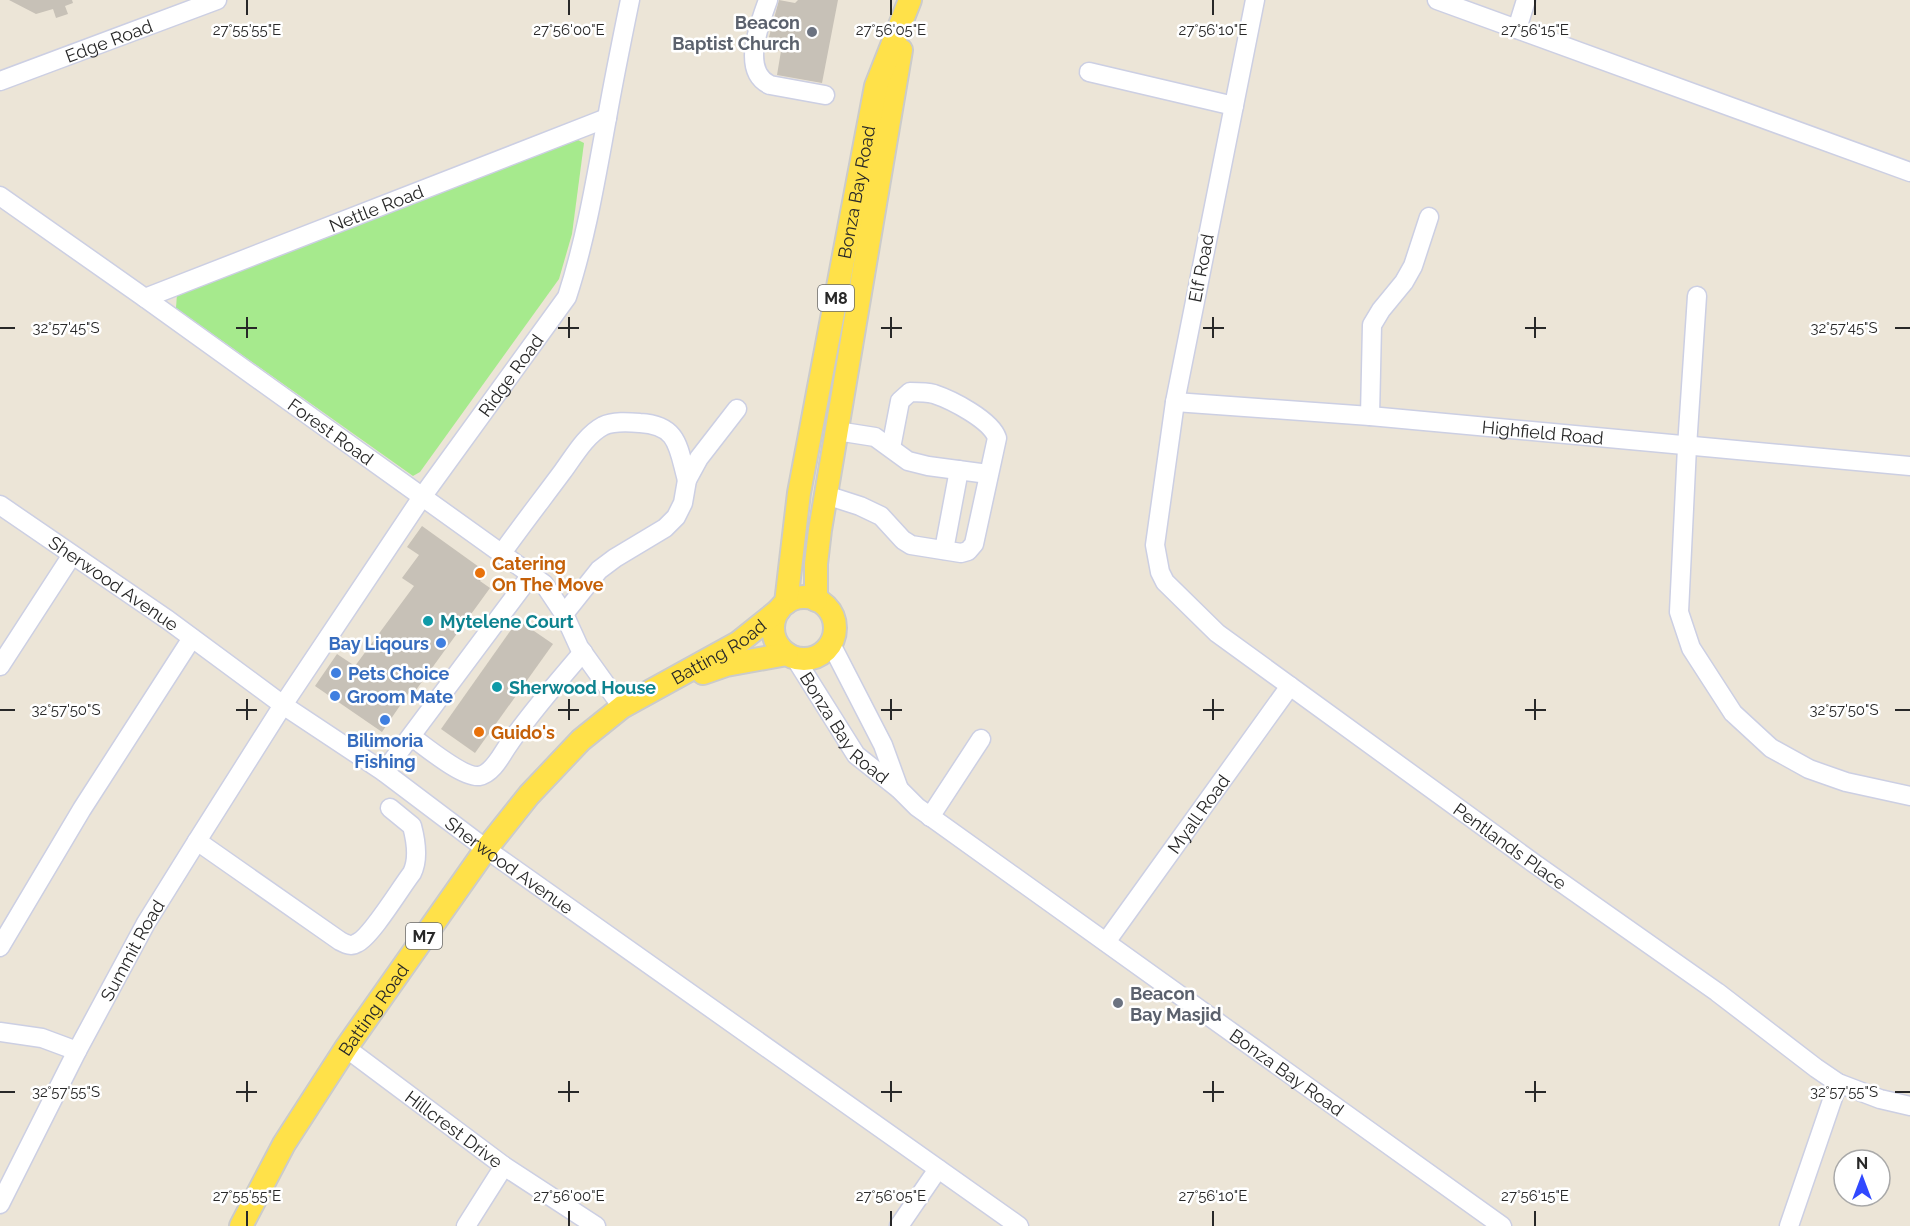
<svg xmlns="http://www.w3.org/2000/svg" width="1910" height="1226" font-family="Raleway,sans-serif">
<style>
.green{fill:#a6ea8d}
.building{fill:#c7c1b7}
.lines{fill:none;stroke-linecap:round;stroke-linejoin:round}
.minor-casing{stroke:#cccfe3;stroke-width:21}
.major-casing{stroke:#cbcbcb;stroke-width:26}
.minor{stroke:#fff;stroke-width:18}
.major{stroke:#ffe149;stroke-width:22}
.ticks{fill:none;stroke:#282828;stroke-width:2}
.worship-dot{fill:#6b7280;stroke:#fff;stroke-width:2}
.food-dot{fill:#e8710a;stroke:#fff;stroke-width:2}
.culture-dot{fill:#0f9aa8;stroke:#fff;stroke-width:2}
.shop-dot{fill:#3f7fe0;stroke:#fff;stroke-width:2}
.labels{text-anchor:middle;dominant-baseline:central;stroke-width:5;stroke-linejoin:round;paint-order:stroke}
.shield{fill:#fff;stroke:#686868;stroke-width:1.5}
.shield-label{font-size:16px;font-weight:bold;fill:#282828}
.worship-label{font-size:18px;font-weight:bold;fill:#5b616d;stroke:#fff;text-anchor:end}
.street-label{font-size:18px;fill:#282828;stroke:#fff}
.food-label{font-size:18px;font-weight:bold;fill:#c56008;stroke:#fff;text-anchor:start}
.culture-label{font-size:18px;font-weight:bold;fill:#0d838f;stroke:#fff;text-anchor:start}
.shop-label{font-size:18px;font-weight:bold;fill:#366cbe;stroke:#fff;text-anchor:start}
.ticks-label{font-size:15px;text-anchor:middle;fill:#282828;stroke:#fff;stroke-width:5;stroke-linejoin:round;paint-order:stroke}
</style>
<rect width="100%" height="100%" fill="#ece5d7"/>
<polygon class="green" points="578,140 584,143 572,234 559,279 420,472 413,476 176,308 177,294 190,285"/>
<g class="building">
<polygon points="9,0 72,0 73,3 65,6 68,14 56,18 53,9 36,14"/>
<polygon points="779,0 795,3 798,0 838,0 822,83 777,75 781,51 766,48"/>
<polygon points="422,526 486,572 480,581 490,588 416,690 412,688 382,732 315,686 337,654 355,666 414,586 402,578 419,555 407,547"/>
<polygon points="518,620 553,644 475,753 441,729"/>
</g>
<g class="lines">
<defs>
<g id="minor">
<path d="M768,0C760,23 740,71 770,85L825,95"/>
<path id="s1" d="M1255,0L1175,402L1155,545L1160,572L1165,582L1217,633L1535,864L1717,992L1816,1068L1838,1083L1880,1099L1910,1106"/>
<polyline points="1437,0 1910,172"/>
<polyline points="1517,29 1526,0"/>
<polyline points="1089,72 1234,106"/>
<path id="s2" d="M0,81L217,0"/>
<path id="s3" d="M0,196L145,298L544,584L564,614L579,647L622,707"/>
<polyline points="1697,296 1687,447 1679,612 1691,648 1733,713 1771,748 1809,769 1846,782 1910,796"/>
<path id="s4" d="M145,298L607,118"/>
<path id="s5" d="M1175,402L1370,416L1910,466"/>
<polyline points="1370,416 1372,325 1381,310 1404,282 1413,266 1429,217"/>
<polyline points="837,431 875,437 908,461 928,466 988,474"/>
<path d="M826,495L860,506L881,516L903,540L911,545L961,553L968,551L974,544L997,438C991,420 952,400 934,394C927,392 918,392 910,392L900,401L891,448"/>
<path id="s6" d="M0,505L168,620L283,705L384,772L486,849L1019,1226"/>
<polyline points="944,550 959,470"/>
<path d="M502,553C522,525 543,498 563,471C574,456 586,435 603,426C613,421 628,422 640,423C679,425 678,448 687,480"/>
<polyline points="564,614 599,570 615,558 665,528 676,517 683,503 687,480 699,458 737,409"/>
<polyline points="831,644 883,745 899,789"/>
<path id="s7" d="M795,658L856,755L899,789L917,807L1502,1226"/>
<polyline points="0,666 72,555"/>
<path d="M412,737C426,747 463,778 479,776C492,774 501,756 507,747C530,713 557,683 583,652"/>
<polyline points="384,772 531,575"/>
<polyline points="930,817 981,739"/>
<path d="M197,841L340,941C346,944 351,947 357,943C371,937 401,887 412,873C419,859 416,841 412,826L390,808"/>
<path id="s8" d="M1106,942L1290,686"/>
<polyline points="0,947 82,809 192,638"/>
<polyline points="0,1032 42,1038 77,1051"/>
<path id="s9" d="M346,1048L504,1166L596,1226"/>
<path id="s10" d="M0,1204L77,1051L146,923L197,841L283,705L422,497L567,297C586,239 596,178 607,118C614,78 622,39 630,0"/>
<polyline points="466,1226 504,1166"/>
<polyline points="899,1226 938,1169"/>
<polyline points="1789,1226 1838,1083"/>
</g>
<g id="major">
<circle cx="804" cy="628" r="31"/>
<polyline points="816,600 816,564 820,530 901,50"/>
<path id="s11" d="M786,603L799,493L876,86L910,0"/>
<polyline points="703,673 726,665 787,654"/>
<path id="s12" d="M241,1226L284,1144L346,1048L486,849L529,795L581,740L622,707L738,643L779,610"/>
</g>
</defs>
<use href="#minor" class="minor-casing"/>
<use href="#major" class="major-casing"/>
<use href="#minor" class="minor"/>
<use href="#major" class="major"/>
</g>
<path class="ticks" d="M247,0V15M569,0V15M891,0V15M1213,0V15M1535,0V15M247,317V338M569,317V338M891,317V338M1213,317V338M1535,317V338M0,328H15M236,328H257M558,328H579M881,328H902M1203,328H1224M1525,328H1546M1895,328H1910M247,699V720M569,699V720M891,699V720M1213,699V720M1535,699V720M0,710H15M236,710H257M558,710H579M881,710H902M1203,710H1224M1525,710H1546M1895,710H1910M247,1081V1102M569,1081V1102M891,1081V1102M1213,1081V1102M1535,1081V1102M0,1092H15M236,1092H257M558,1092H579M881,1092H902M1203,1092H1224M1525,1092H1546M1895,1092H1910M247,1211V1226M569,1211V1226M891,1211V1226M1213,1211V1226M1535,1211V1226"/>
<g class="worship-dot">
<circle cx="812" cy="32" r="6"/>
<circle cx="1118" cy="1003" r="6"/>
</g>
<g class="food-dot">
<circle cx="480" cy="573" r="6"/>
<circle cx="479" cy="732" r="6"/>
</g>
<g class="culture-dot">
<circle cx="428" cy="621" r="6"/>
<circle cx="497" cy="687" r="6"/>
</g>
<g class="shop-dot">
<circle cx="441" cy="643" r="6"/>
<circle cx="336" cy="673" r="6"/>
<circle cx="335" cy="696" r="6"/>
<circle cx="385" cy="720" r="6"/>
</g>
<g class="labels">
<g class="shield">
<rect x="818" y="285" width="36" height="26" rx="4.5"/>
<rect x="406" y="923" width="36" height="26" rx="4.5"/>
</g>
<g class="shield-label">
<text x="836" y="298">M8</text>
<text x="424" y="936">M7</text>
</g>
<g class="worship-label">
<text x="800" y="22">Beacon<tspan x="800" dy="21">Baptist Church</tspan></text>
<text x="1130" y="993" text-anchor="start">Beacon<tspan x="1130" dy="21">Bay Masjid</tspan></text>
</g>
<g class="street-label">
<text stroke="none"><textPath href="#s2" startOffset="116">Edge Road</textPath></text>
<text stroke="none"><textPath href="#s11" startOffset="417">Bonza Bay Road</textPath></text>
<text stroke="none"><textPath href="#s4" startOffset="248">Nettle Road</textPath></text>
<text transform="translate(1201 268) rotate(-79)">Elf Road</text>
<text stroke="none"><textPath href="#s10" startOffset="975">Ridge Road</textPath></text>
<text stroke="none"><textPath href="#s3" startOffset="406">Forest Road</textPath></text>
<text stroke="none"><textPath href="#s5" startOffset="369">Highfield Road</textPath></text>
<text stroke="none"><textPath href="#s6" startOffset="138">Sherwood Avenue</textPath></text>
<text stroke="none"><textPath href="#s12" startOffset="759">Batting Road</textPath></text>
<text stroke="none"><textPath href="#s7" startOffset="86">Bonza Bay Road</textPath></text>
<text stroke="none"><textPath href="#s8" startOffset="158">Myall Road</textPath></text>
<text stroke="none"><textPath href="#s1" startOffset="1028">Pentlands Place</textPath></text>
<text stroke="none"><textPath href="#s6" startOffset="624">Sherwood Avenue</textPath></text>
<text stroke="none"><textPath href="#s10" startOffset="286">Summit Road</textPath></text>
<text stroke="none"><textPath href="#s12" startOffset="254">Batting Road</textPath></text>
<text stroke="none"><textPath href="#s7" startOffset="650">Bonza Bay Road</textPath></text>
<text stroke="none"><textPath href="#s9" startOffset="135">Hillcrest Drive</textPath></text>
</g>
<g class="food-label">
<text x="492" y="563">Catering<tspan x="492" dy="21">On The Move</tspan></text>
<text x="491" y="732">Guido's</text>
</g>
<g class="culture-label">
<text x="440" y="621">Mytelene Court</text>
<text x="509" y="687">Sherwood House</text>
</g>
<g class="shop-label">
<text x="429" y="643" text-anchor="end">Bay Liqours</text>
<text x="348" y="673">Pets Choice</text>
<text x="347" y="696">Groom Mate</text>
<text x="385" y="740" text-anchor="middle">Bilimoria<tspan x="385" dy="21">Fishing</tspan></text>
</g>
</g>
<g class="ticks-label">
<text x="247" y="35">27°55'55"E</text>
<text x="569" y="35">27°56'00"E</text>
<text x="891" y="35">27°56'05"E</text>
<text x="1213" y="35">27°56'10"E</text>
<text x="1535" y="35">27°56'15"E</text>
<text x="66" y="333">32°57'45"S</text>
<text x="1844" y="333">32°57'45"S</text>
<text x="66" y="715">32°57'50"S</text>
<text x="1844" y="715">32°57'50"S</text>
<text x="66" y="1097">32°57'55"S</text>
<text x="1844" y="1097">32°57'55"S</text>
<text x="247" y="1201">27°55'55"E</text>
<text x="569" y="1201">27°56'00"E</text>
<text x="891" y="1201">27°56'05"E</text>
<text x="1213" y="1201">27°56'10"E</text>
<text x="1535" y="1201">27°56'15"E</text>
</g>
<g transform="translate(1862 1178)"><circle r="28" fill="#ffffff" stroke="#a9a9a9" stroke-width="1.5"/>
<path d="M0-4.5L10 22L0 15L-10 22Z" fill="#3149ff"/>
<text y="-9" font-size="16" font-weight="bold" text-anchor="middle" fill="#282828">N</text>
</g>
</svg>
